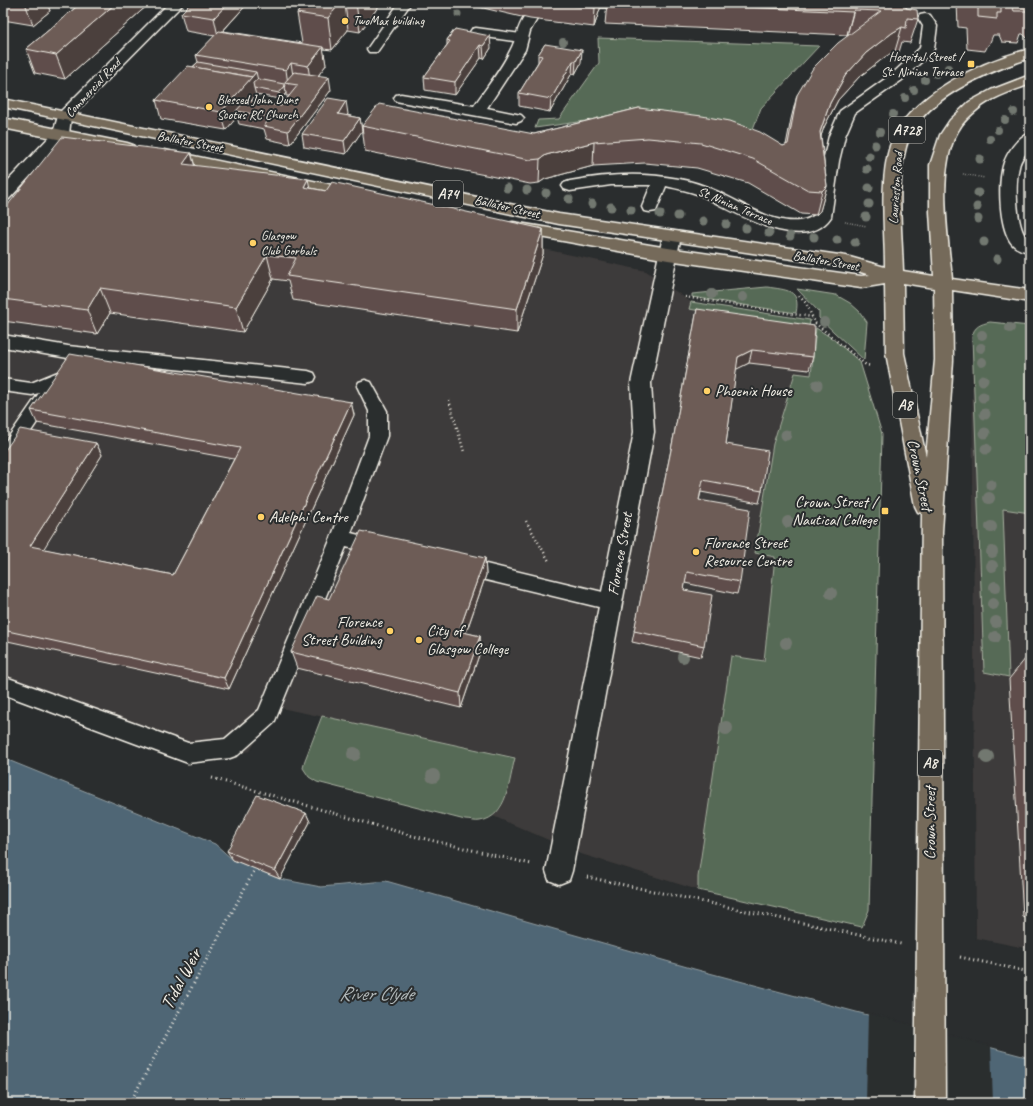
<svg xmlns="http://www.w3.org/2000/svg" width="1033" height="1106" font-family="Caveat,sans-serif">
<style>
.built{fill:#3e3b3a}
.green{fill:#576b56;stroke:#a6ae9f}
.water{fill:#506674;stroke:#929ea2}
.pier{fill:#2a2d2e}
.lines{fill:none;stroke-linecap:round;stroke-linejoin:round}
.lane-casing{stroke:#f4f1e8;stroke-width:3}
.street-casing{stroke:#f4f1e8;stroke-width:3}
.primary-casing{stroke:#f4f1e8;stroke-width:3}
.path-far2{stroke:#f4f1e8;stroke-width:1.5;stroke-dasharray:0.5 2;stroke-linecap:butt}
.path-far1{stroke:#f4f1e8;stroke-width:2.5;stroke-dasharray:1 3;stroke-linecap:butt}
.path{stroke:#f4f1e8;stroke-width:3;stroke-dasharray:1 3.5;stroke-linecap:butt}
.lane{fill:#2a2d2e;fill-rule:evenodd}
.street{fill:#2a2d2e;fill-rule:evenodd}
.primary{fill:#746a5a;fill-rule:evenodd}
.tree{fill:#727870}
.wall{fill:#5e4e4b;stroke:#f4f1e8;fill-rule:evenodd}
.shaded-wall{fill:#4c403d;stroke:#f4f1e8}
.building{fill:#6d5b57;stroke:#f4f1e8}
.poi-dot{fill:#ffd166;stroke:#2a2d2e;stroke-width:1.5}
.labels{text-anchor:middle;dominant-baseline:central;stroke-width:4;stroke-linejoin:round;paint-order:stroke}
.far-poi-label{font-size:13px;fill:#f4f1e8;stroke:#2a2d2e;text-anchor:start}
.far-street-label{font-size:13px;fill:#f4f1e8;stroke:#2a2d2e}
.shield{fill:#2a2d2e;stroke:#b7b6b0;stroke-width:1}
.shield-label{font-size:15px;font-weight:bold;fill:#f4f1e8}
.poi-label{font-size:16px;fill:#f4f1e8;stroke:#2a2d2e;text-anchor:start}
.street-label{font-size:16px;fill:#f4f1e8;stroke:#2a2d2e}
.near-street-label{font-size:19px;fill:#f4f1e8;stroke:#2a2d2e}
.near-water-label{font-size:20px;font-style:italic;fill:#b2b9ba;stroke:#2a2d2e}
</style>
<rect width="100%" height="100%" fill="#2a2d2e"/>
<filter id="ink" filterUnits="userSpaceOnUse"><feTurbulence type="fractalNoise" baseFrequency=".025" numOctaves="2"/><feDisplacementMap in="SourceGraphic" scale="8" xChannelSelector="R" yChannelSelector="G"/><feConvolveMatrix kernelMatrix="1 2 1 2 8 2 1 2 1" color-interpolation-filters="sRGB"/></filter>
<g filter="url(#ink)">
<g class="built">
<polygon points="324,202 646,271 691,302 689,309 809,329 816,328 811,375 795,373 773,444 755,552 775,556 764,661 731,656 698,877 698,890 581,854 493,816 502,807 515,757 276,707 250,751 212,759 3,686 3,232"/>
<polygon points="982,324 1030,326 1030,949 976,938 972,337 973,331"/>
</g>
<g class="green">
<polygon points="598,38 819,46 761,108 748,142 600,119 535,128 538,120 559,119 599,63"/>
<path d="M767,287C786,290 801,289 796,313L692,297V294Z"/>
<polygon points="797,289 836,295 850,303 859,311 867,322 864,360 819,318 819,312"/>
<polygon points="691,302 810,320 809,329 689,309"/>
<path d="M990,322L1030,326V513L1003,509L1009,677L984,672L972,337C974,326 981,324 990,322Z"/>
<polygon points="816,328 833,339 860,362 882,434 869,910 862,927 698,890 698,877 731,656 764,661 775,557 755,553 773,444 795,373 811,375"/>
<path d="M322,716L515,758C509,779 508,817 480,821C476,822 470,820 465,820L317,782L309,777L303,768L305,760Z"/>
</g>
<polygon class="water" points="3,758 215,844 233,860 280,879 321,887 386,881 694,969 1030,1058 1030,1103 3,1103"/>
<polygon class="pier" points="868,1013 991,1046 993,1103 866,1103"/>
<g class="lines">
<defs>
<g id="lane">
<polygon points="399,3 411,3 377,52 369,52 367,49"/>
<polygon points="476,28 521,34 527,38 521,42 472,35 470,32 472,29"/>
<polygon points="3,335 68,346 308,371 314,373 316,377 314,381 308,383 68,358 3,347"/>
<polygon points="58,372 64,374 66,378 63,384 52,388 56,393 54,397 9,464 3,466 3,445 39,393 32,395 3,391 3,379 31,383"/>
<polygon points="365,380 371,382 387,411 387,436 351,533 387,542 389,547 387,552 380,555 346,547 274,723 238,755 230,758 188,763 3,694 3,676 188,743 225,739 259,710 331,538 369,436 369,411 357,386 359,382"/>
<polygon points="461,558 611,594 618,596 621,602 618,608 611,610 461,574 454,572 451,566 454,560"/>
</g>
<g id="street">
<polygon points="169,3 184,3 71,117 69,134 66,137 9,199 3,201 3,186 53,133 59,113"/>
<polygon points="592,3 642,3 644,5 642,8 637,9 599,7 594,6"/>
<path d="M925,14L930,15L937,26L934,49L932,52L902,80L855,113L845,136L839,161L831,217C804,257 732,210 702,196C690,191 678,189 666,186L656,211L650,212L644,211L642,207L651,185H611L570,191L564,189L562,186L564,183L570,181C607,174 642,172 679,179C691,181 703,185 714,190C742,202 786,235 815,215L823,161L829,136L840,111L892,74L920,48L923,26L918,18L920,15Z"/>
<path d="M530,15L535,16L537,19L530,31L525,50L487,108L521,115L524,118L521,121L516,123L401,102L396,101L394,98L396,95L401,94L474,106C486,88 501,70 510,51C517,39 516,29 525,16Z"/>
<path d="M1030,133C1030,138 1031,145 1029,148C1026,155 1020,159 1019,167C1015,182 1015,232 1030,241V252C1024,251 1017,249 1013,245C999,230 998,185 1003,166C1006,154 1018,136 1030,133Z"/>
<polygon points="672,231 678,232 681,236 651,383 654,432 572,871 569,880 559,884 549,880 546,871 634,432 631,383 663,236 666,232"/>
</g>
<g id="primary">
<path d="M1030,49V58C988,72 919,99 906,147C896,182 902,234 903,271L934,276L930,212V165L940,135L950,120L969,102L991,90L1030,75V84C1013,91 992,97 978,109C972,114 965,120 961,126C935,162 948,236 952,279L1030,290V302L952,290L953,360L942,532L945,1103H915L922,513L918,512L915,506L886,353L885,284L861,288L668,260L513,232L507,231L505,227L507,223L513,222L668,248L861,276L870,275L845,267L559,224L3,107V99L559,214L846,256L885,267C885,230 879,182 890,146C907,95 982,61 1030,49ZM903,283L934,288L935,360L926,457L904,353Z"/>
<polygon points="3,118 127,143 133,145 135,148 133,151 127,153 3,128"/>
<polygon points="165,150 356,190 362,192 364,195 362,198 356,200 159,158 157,155 159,152"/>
</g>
</defs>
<use href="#lane" class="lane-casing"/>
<use href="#street" class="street-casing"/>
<use href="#primary" class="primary-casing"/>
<g class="path-far2">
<polyline points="963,174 985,178"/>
<polyline points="845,222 867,226"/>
</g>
<g class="path-far1">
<polyline points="799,296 806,303 815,323 866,365 872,366"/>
<polyline points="685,297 812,317"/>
<polyline points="449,400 464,452"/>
<polyline points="526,521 549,561"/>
</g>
<g class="path">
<polyline points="212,778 409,835 531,864"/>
<polyline points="587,877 901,944"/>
<polyline points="960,957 1030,972"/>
<polyline points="130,1103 255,869"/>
</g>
<use href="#lane" class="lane"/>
<use href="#street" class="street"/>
<use href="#primary" class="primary"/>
</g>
<g class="tree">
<circle cx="458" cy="14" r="3.5"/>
<circle cx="563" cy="42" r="4"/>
<circle cx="948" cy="68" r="4"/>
<circle cx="936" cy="74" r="4"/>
<circle cx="925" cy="80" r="4"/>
<circle cx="914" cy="90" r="4"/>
<circle cx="905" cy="98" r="4"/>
<circle cx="1014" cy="112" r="4"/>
<circle cx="893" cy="114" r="4"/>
<circle cx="1005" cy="120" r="4"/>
<circle cx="998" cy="130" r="4"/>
<circle cx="880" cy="132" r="4"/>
<circle cx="990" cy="139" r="4"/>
<circle cx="875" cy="145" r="4.5"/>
<circle cx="869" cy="156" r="4.5"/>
<circle cx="980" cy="159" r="4.5"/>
<circle cx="867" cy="169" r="4.5"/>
<circle cx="507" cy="188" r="4.5"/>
<circle cx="869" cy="188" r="4.5"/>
<circle cx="527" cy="190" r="4.5"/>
<circle cx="546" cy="193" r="4.5"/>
<circle cx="978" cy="193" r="4.5"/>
<circle cx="569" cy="199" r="4.5"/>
<circle cx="592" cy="204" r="4.5"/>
<circle cx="869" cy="204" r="4.5"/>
<circle cx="611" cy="207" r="4.5"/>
<circle cx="977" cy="207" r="4.5"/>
<circle cx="631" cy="210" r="4.5"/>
<circle cx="660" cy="214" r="4.5"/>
<circle cx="678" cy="216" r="4.5"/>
<circle cx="866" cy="217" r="4.5"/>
<circle cx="978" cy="219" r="4.5"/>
<circle cx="703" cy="221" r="4.5"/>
<circle cx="726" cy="224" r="4.5"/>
<circle cx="746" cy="228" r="4.5"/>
<circle cx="769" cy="233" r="4.5"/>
<circle cx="790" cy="236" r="4.5"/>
<circle cx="814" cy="237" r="4.5"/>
<circle cx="837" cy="240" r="4.5"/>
<circle cx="855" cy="242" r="4.5"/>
<circle cx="984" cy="242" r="4.5"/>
<circle cx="997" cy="259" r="4.5"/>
<circle cx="712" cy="294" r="5"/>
<circle cx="743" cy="297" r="5"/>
<circle cx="824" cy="322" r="5"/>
<circle cx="1010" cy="328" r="5"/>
<circle cx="982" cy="335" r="5"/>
<circle cx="981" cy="348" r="5"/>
<circle cx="982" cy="362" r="5"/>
<circle cx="983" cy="380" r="5.5"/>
<circle cx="817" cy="385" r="5.5"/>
<circle cx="983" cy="397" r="5.5"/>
<circle cx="985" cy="414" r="5.5"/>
<circle cx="985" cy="433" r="5.5"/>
<circle cx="786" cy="435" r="5.5"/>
<circle cx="986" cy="449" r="5.5"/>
<circle cx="991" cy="485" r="5.5"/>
<circle cx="989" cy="498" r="6"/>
<circle cx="788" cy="522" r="6"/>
<circle cx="991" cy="527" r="6"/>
<circle cx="992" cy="552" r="6"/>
<circle cx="992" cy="566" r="6"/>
<circle cx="995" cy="587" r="6"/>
<circle cx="831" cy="593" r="6"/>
<circle cx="993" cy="604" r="6"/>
<circle cx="996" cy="622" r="6"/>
<circle cx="995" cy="637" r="6"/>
<circle cx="786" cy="643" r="6"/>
<circle cx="683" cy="657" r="6"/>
<circle cx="726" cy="728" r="7"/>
<circle cx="354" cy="754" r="7"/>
<circle cx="987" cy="757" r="7"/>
<circle cx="433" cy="776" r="7"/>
</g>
<g class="wall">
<polygon points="3,3 47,3 50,11 33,25 3,20"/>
<polygon points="81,3 150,3 65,79 35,73 26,49"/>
<path d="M191,3H248L223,31L302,43L297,13L306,3H381L360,32L348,30L332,50L323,49L326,65L318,76L331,90L290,144L267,139L264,129L239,124L237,117L226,130L161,119L156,100L198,62L196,55L215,36L186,31L181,13ZM286,93V96H289L281,106L251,101L256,95L281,99Z"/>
<polygon points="462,3 600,3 600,9 594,27 530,19"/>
<polygon points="607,3 906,3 906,8 918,19 910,43 902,42 899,52 895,51 885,57 859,77 838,100 824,127 821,136 827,186 820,211 816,215 801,214 748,183 697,168 645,163 593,166 545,179 539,183 530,184 365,151 362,126 534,134 639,108 783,146 786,145 791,119 797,95 850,34 848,33 847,35 605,24"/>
<polygon points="957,3 1030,3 1030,37 1027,38 1023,34 1021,34 1018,43 1002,42 999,35 993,35 989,45 988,45 985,51 967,49 966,28 958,27"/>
<polygon points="455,29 491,48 484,59 481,58 455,95 425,90 424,77 447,45 447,40"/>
<polygon points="545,44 581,63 575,74 572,73 550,112 519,106 519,93 538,62 538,55"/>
<polygon points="348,114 347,115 360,118 362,131 346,154 304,147 302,134"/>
<polygon points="191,153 195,166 310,188 543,229 543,254 517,333 293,300 288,281 273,279 243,332 110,313 97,334 3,321 3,211"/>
<polygon points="697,309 813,357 809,370 749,363 736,369 726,444 762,491 759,503 701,492 699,500 740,582 737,594 685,583 684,590 704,646 701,657 632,642 674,435"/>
<polygon points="351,402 354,415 229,689 3,640 3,453 96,443 102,455 43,549 173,575 234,459 37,423 31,410"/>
<polygon points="485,558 486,575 466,633 480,636 480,652 461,708 297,668 291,652 329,599"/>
<polygon points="1030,653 1030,919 1023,917 1009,679"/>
<polygon points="306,813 310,822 280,879 233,860 227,851"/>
</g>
<g class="shaded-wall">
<polygon points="25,3 47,3 50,11 33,25"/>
<polygon points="116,3 150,3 65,79 56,55"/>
<polygon points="228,3 248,3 218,36 214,18"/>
<polygon points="340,3 345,3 348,30 332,50 328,18"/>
<polygon points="356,3 381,3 360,32"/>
<polygon points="597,3 600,3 600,9 594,27 595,8"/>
<polygon points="854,10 847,35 853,12"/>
<polygon points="902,27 895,51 885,57 859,77 838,100 824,127 814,157 820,132 830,103 845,76 866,53 892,33"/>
<polygon points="1030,30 1030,37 1027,38"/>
<polygon points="490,36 491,48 484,59 483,46"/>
<polygon points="480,45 481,58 455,95 455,82"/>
<polygon points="323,47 326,65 311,85 308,66"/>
<polygon points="582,50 581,63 575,74 576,61"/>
<polygon points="573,61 572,73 550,112 551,99"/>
<polygon points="291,63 294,82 288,84 286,70"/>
<polygon points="256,72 259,85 254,88 256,95 242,112 236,111 237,117 226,130 221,112"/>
<polygon points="329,77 331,90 290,144 288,131"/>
<polygon points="285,86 286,93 281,99 279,93"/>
<polygon points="346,101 348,114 340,127 338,114"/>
<polygon points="360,118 362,131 346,154 344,141"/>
<polygon points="594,142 593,166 545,179 539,183 540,159 546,155"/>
<polygon points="191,153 198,178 183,164"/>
<polygon points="308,179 313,203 304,187"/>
<polygon points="827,186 820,211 816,215 822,191"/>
<polygon points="543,229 543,254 517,333 517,309"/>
<polygon points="267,255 273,279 243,332 236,307"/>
<polygon points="100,288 110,313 97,334 87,310"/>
<polygon points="752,350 749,363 735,370 738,357"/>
<polygon points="351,402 354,415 229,689 224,678"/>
<polygon points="96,443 102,455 38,558 30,546"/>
<polygon points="485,558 486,575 461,647 459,631"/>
<polygon points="480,636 480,652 461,708 460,693"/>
<polygon points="306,813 310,822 280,879 275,871"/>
</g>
<g class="building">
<polygon points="81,3 116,3 56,55 26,49"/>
<polygon points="191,3 228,3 214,18 181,13"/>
<polygon points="306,3 340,3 328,18 297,13"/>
<polygon points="551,3 597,3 595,8"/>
<polygon points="655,3 906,3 906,8 917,10 918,19 907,18 906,28 902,27 892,33 866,53 845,76 830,103 820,132 827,186 822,191 808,190 753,159 701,143 648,138 594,142 546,155 540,159 530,160 362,126 379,104 534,134 639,108 702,116 730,121 760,132 783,146 788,144 797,95 813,68 838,43 881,11 854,10 853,12"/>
<polygon points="978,3 1001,3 1001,13 997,13 997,19 978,17"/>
<polygon points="1005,3 1026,3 1030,11 1014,11 1011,4"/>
<polygon points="455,29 490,36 483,46 480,45 455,82 424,77 450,41 447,40"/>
<polygon points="219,31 323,47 308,66 291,63 286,70 196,55"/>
<polygon points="545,44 582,50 576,61 573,61 551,99 519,93 542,56 538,55"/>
<polygon points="198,62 256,72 252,77 193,67"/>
<polygon points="188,66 252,77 221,112 156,100"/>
<polygon points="294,72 329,77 288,131 264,126 271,117 236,111 246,100 281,106 298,85 284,83"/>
<polygon points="258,79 284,84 285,86 279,93 254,88 253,83"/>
<polygon points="328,98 346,101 338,114 360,118 344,141 302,134"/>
<polygon points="62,137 191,153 183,164 308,179 304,187 326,191 332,182 543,229 517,309 287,276 296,258 267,255 236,307 100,288 87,310 3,299 3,211"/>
<polygon points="697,309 815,326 813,357 752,350 738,357 726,444 768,451 762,491 703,480 699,500 750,509 740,582 687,572 684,590 712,595 704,646 634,631 674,435"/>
<polygon points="70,354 351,402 224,678 3,630 3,453 20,429 96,443 30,546 173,575 240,448 31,410"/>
<polygon points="361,531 485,558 459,631 480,636 460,693 291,652 317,596 329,599"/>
<polygon points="257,795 306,813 275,871 227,851"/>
</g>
</g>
<g class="poi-dot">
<circle cx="345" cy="21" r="4"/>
<rect x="967" y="60" width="8" height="8" rx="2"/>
<circle cx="209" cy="107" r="4"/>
<circle cx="253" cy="243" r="4"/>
<circle cx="707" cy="391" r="4"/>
<rect x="881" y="507" width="8" height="8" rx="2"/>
<circle cx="261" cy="517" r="4"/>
<circle cx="696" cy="552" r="4"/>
<circle cx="390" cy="631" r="4"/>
<circle cx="419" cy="640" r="4"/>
</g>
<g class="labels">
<g class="far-poi-label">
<text x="353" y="21">TwoMax building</text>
<text x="963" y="57" text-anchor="end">Hospital Street /<tspan x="963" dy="15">St. Ninian Terrace</tspan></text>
<text x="217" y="100">Blessed John Duns<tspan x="217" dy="15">Scotus RC Church</tspan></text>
<text x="261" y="236">Glasgow<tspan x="261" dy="15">Club Gorbals</tspan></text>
</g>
<g class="far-street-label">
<text transform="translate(93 88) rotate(-47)">Commercial Road</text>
<text transform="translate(190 142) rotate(11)">Ballater Street</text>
<text transform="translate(896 188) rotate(-86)">Laurieston Road</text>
<text transform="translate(735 206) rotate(23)">St Ninian Terrace</text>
<text transform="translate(507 207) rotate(13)">Ballater Street</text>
<text transform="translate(826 261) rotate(10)">Ballater Street</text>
</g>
<g class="shield">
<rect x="889" y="117" width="36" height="26" rx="3"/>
<rect x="433" y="181" width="30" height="26" rx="3"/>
<rect x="893" y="392" width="24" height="26" rx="3"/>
<rect x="918" y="750" width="24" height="26" rx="3"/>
</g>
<g class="shield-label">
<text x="907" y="130">A728</text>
<text x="448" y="194">A74</text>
<text x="905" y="405">A8</text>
<text x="930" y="763">A8</text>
</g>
<g class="poi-label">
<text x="715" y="391">Phoenix House</text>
<text x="877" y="502" text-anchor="end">Crown Street /<tspan x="877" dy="18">Nautical College</tspan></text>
<text x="269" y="517">Adelphi Centre</text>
<text x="704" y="543">Florence Street<tspan x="704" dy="18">Resource Centre</tspan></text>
<text x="382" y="622" text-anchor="end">Florence<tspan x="382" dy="18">Street Building</tspan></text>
<text x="427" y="631">City of<tspan x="427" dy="18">Glasgow College</tspan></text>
</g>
<g class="street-label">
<text transform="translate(920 475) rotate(78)">Crown Street</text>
<text transform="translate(620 554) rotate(-80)">Florence Street</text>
<text transform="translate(930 823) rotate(-90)">Crown Street</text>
</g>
<g class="near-street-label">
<text transform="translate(181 979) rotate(-62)">Tidal Weir</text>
</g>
<g class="near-water-label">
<text x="376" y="993">River Clyde</text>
</g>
</g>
<rect width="1033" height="1106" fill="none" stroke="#2a2d2e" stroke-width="16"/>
<rect x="8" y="8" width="1017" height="1090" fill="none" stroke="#f4f1e8" stroke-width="1.5" filter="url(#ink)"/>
</svg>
